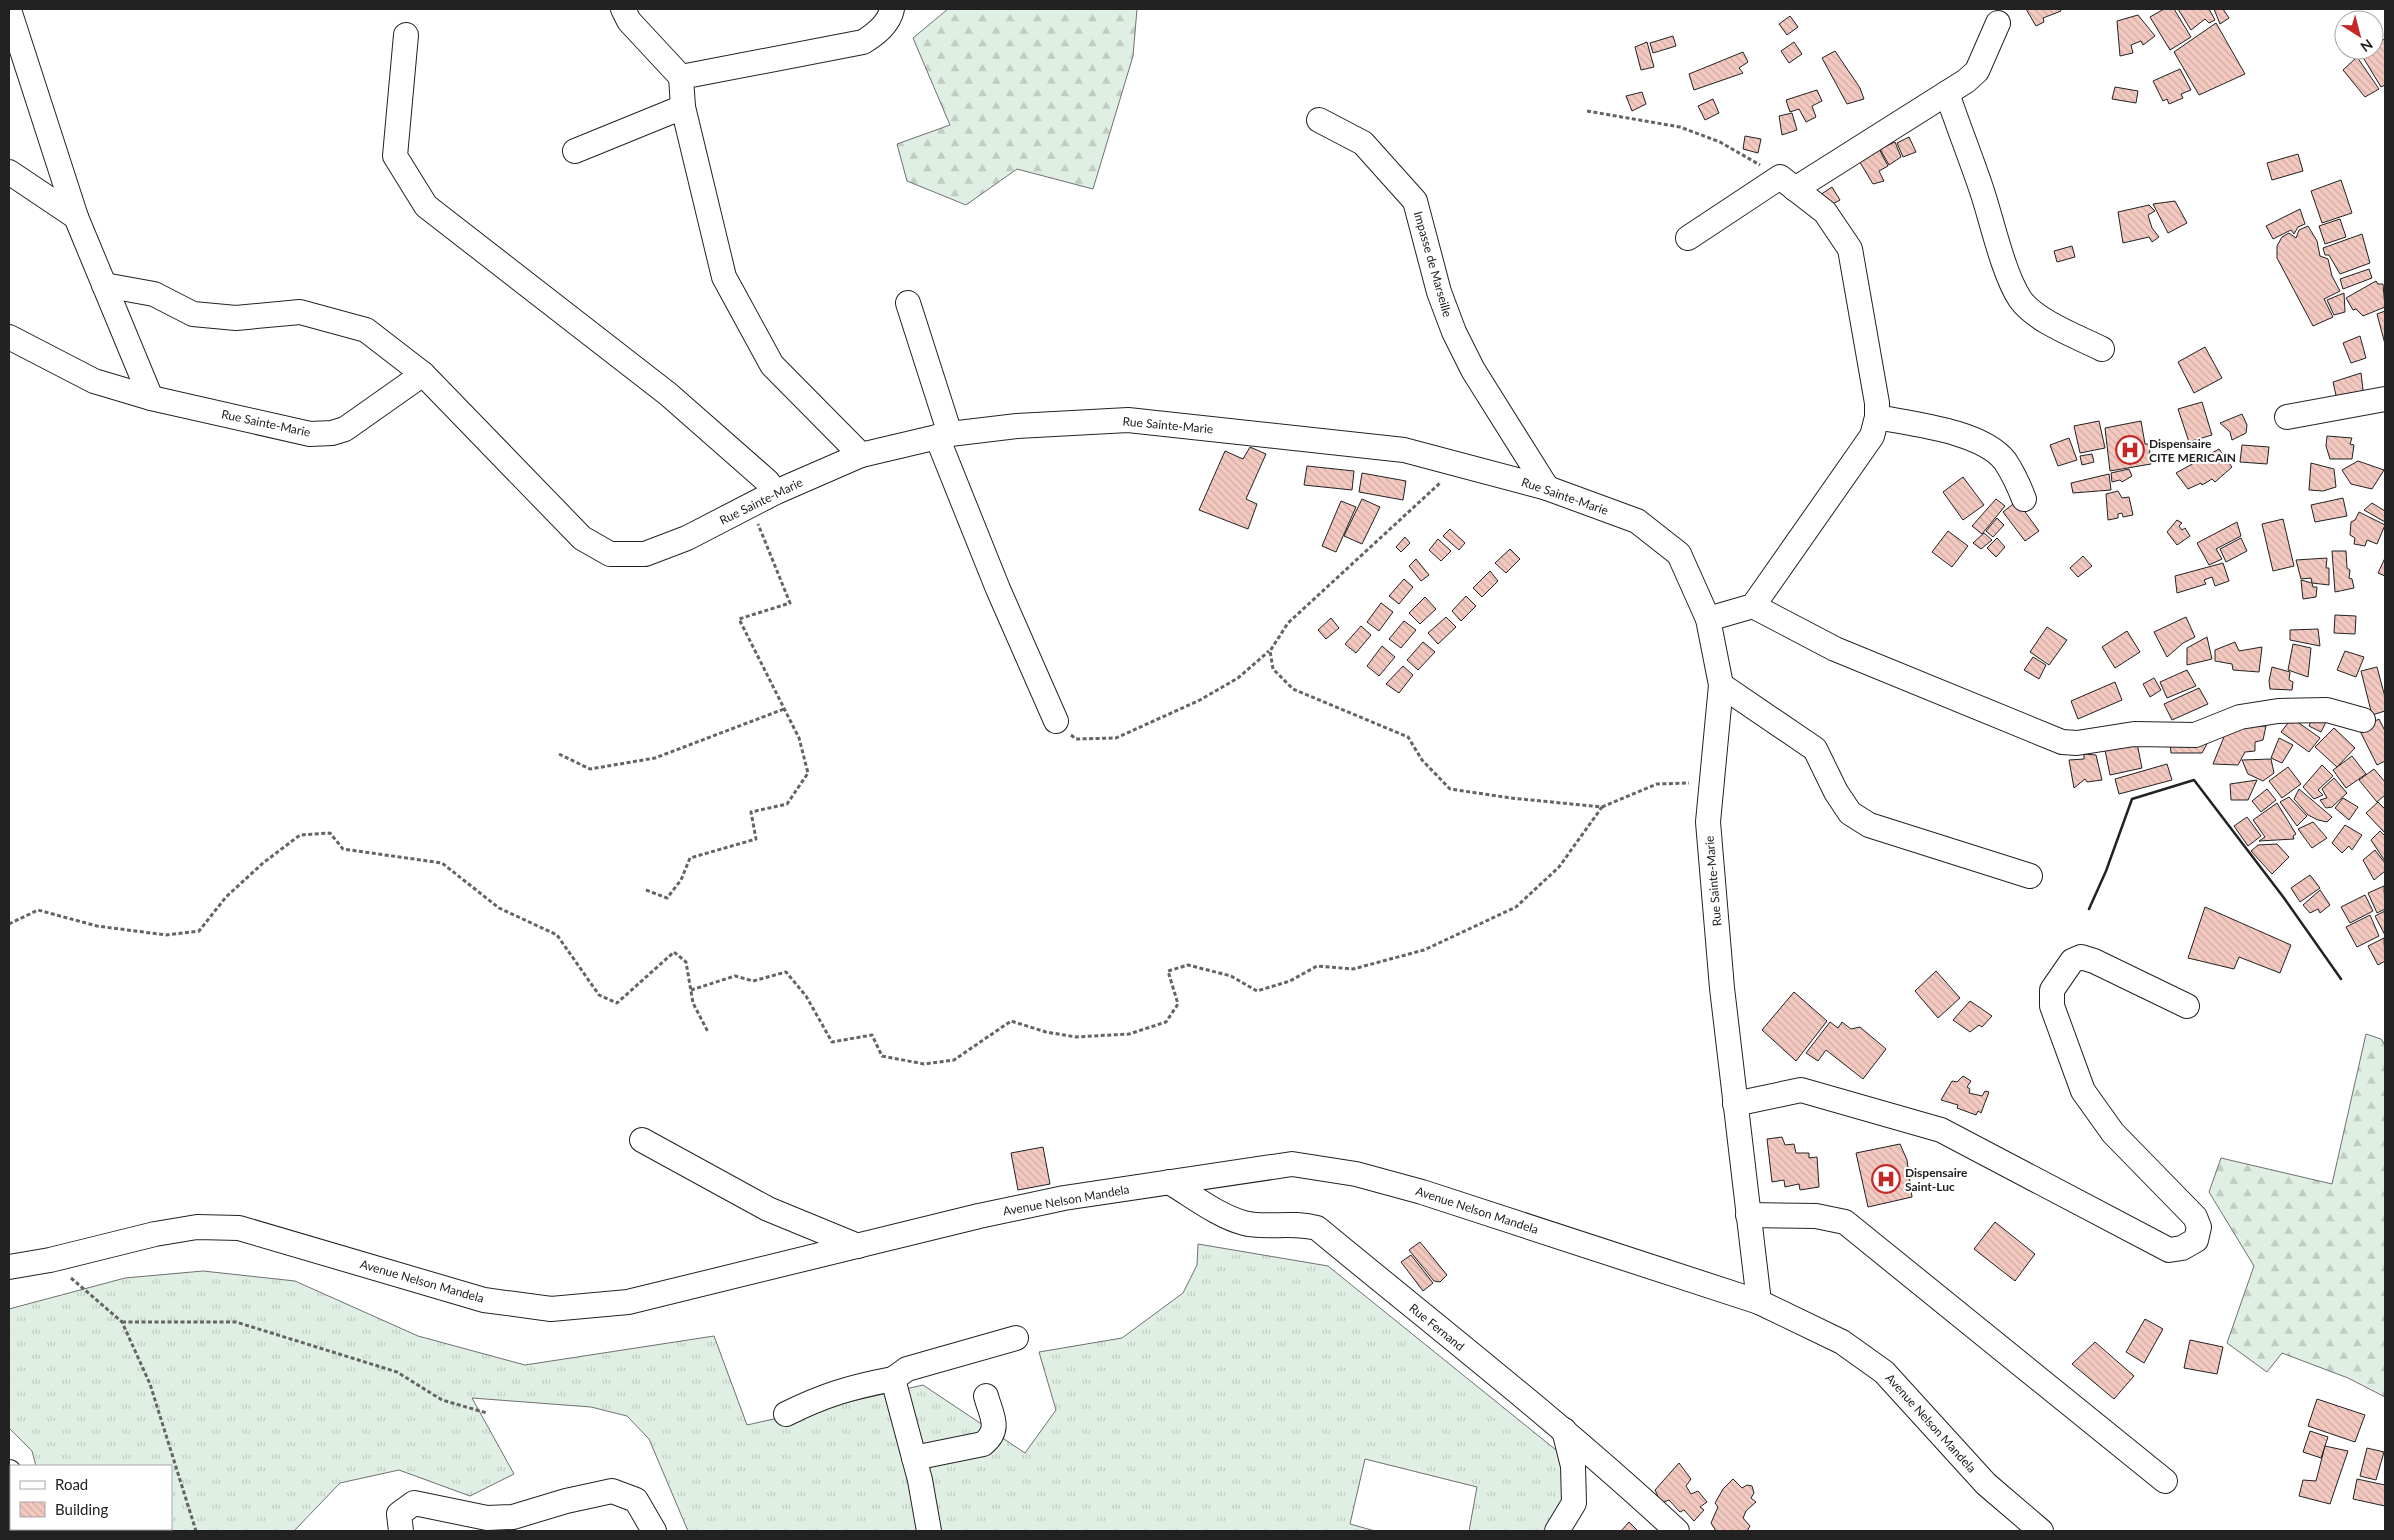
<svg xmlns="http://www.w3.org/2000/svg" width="2394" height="1540" font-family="Lato,sans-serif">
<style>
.grass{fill:url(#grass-tufts);stroke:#6f6f6f}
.forest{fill:url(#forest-firs);stroke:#6f6f6f}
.building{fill:url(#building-back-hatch);stroke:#222}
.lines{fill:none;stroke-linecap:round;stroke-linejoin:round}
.minor-casing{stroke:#222;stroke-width:26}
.path{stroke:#646464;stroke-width:3;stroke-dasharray:4 2.5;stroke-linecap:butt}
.minor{stroke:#fff;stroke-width:24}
.wall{stroke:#222;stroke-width:2.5}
.labels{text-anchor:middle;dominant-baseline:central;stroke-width:4;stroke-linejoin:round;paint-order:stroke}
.street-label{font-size:12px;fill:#222;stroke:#fff}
.poi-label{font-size:12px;font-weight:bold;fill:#222;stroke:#fff;text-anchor:start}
</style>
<defs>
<pattern id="grass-tufts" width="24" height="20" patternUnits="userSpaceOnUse" patternTransform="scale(1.25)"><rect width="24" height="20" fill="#e0efe3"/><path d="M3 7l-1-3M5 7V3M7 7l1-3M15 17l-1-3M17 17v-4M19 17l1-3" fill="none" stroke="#c0cdc2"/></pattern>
<pattern id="forest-firs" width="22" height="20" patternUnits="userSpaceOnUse" patternTransform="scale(1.25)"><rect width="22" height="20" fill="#e0efe3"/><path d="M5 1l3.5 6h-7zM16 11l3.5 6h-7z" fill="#c0cdc2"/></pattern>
<pattern id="building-back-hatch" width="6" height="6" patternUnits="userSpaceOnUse" patternTransform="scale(1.25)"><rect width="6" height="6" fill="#f3c9c0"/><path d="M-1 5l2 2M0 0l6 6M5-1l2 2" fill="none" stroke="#d0aca5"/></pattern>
</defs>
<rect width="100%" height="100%" fill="#fff"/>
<polygon class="grass" points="1198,1244 1328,1266 1561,1454 1565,1531 1469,1531 1477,1487 1365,1459 1350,1524 1375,1531 688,1531 649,1439 627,1416 591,1407 472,1398 514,1474 470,1496 399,1470 340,1483 294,1531 49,1531 48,1529 171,1529 171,1466 36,1466 32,1451 9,1428 9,1309 125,1278 203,1271 295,1281 418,1336 525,1365 714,1336 747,1425 923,1385 1025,1453 1056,1410 1039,1352 1122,1338 1183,1293 1197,1265"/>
<g class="forest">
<polygon points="948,9 1137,9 1133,56 1093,189 1017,169 966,205 907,181 897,144 950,125 913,38"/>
<polygon points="2366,1034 2381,1039 2385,1045 2385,1397 2348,1378 2282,1353 2267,1372 2227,1343 2254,1266 2209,1192 2221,1158 2332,1184"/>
</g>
<g class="building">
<polygon points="2026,9 2060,9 2061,11 2043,18 2044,22 2036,26"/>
<polygon points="2164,9 2174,9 2191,37 2170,50 2150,17"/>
<polygon points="2178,9 2209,9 2215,20 2209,23 2205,19 2191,30"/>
<polygon points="2214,9 2223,9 2229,18 2220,24"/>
<polygon points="2138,15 2155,36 2143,45 2141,41 2131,45 2133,53 2120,56 2117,21"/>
<polygon points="1790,16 1798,27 1787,35 1779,24"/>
<polygon points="2216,23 2245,74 2199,95 2174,52"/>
<polygon points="1673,36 1676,46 1653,53 1650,43"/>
<polygon points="2385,39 2385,85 2381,87 2361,54 2366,50 2374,50 2374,44"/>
<polygon points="1647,42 1654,67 1641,70 1635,47"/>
<polygon points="1794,42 1802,54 1789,63 1781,51"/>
<polygon points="1835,51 1860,88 1864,99 1847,104 1822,58"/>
<polygon points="1743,52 1748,62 1739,68 1743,73 1694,90 1689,74"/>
<polygon points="2357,57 2379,89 2365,97 2343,70"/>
<polygon points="2180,69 2191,90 2181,94 2183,98 2169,104 2167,99 2163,101 2153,81"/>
<polygon points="2115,87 2138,91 2136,103 2112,99"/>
<polygon points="1817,90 1822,101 1812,106 1816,117 1806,122 1799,109 1790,112 1786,100"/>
<polygon points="1642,92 1646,104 1632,111 1626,96"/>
<polygon points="1713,99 1719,113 1705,120 1698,106"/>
<polygon points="1792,113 1797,130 1782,135 1779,116"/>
<polygon points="1745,136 1761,139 1758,153 1743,149"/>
<polygon points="1909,137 1916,152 1903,157 1897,143"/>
<polygon points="1895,142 1901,157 1889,165 1880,149"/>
<polygon points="1877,145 1888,166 1879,171 1884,181 1873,184 1858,159"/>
<polygon points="2298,154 2303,171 2272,180 2267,163"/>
<polygon points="2341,180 2352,213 2322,223 2311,191"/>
<polygon points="1832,187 1840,200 1827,207 1820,195"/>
<polygon points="2175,201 2187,223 2168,233 2153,204"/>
<polygon points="2149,205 2155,211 2148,215 2152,228 2159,237 2152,242 2149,237 2123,243 2118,212"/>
<polygon points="2300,209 2305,224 2298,227 2294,234 2291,230 2273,239 2266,226"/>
<polygon points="2340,219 2346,237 2325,244 2319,226"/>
<polygon points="2308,226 2317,241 2320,256 2328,259 2332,276 2340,291 2324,299 2333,317 2313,326 2277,258 2277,246 2282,237 2289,233 2296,238 2299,230"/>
<polygon points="2362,234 2370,263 2340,274 2329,255 2325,255 2323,248"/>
<polygon points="2072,246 2075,257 2057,262 2054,251"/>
<polygon points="2369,269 2372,278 2343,289 2340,279"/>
<polygon points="2376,281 2378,284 2383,284 2385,307 2363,316 2356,309 2353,310 2346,298"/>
<polygon points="2344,293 2345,312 2334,315 2327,300"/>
<polygon points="2385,311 2385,344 2377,314"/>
<polygon points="2360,336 2366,358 2351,363 2343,343"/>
<polygon points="2205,347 2222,378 2194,393 2178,362"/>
<polygon points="2361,373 2364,398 2337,400 2333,382"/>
<polygon points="2202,402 2212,435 2189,442 2178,409"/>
<polygon points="2242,414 2247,425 2246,433 2232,440 2230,432 2220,423"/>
<polygon points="2099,421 2105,448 2080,453 2074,426"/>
<polygon points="2141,421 2145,444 2149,444 2151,464 2110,471 2105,428"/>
<polygon points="2327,436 2352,438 2350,444 2354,445 2352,459 2330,459 2326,446"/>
<polygon points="2069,438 2077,460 2058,466 2050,445"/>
<polygon points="2242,445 2269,447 2267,464 2240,462"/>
<polygon points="1250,447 1266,454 1246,499 1257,504 1248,529 1199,510 1225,451 1243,459"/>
<polygon points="2219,449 2232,467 2215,482 2212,479 2202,485 2201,483 2188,489 2176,473"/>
<polygon points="2092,454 2094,462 2082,465 2080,456"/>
<polygon points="2358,461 2384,470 2372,489 2351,484 2342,470"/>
<polygon points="2311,463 2334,469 2336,487 2323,491 2309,490"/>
<polygon points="1307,466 1354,471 1352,490 1304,485"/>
<polygon points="2129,469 2132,476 2122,482 2120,480 2112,482 2111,473"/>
<polygon points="1362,473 1406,481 1403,500 1359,492"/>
<polygon points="2109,474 2111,490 2073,493 2071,483"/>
<polygon points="1963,477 1984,505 1963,520 1943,492"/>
<polygon points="2118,491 2122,498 2129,497 2133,515 2123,517 2122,513 2118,514 2118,518 2108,520 2106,494"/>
<polygon points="2343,498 2347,516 2315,522 2311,505"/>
<polygon points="1362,499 1380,507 1362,544 1344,536"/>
<polygon points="1996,499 2005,506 1982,534 1972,526"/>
<polygon points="1341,501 1356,507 1336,552 1322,546"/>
<polygon points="2017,501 2039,531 2025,541 2003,512"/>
<polygon points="2372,503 2385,511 2385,522 2364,510"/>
<polygon points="2359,512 2385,525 2377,544 2367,540 2365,546 2354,544 2355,538 2350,535 2351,522 2355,520"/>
<polygon points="1997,518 2004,525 1993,537 1986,531"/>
<polygon points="2283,519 2294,566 2273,571 2262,524"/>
<polygon points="2177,520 2182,523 2179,526 2182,530 2185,528 2190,536 2177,545 2167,532"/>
<polygon points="2237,522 2241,536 2216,549 2222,559 2209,565 2197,543"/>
<polygon points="1450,529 1465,543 1459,550 1443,536"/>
<polygon points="1948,531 1968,546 1952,567 1932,552"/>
<polygon points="1984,533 1992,540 1981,549 1973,543"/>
<polygon points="1405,537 1410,543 1401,552 1396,547"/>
<polygon points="1997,538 2005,547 1996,557 1987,548"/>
<polygon points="2241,538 2247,551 2226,562 2220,549"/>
<polygon points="1438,539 1451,551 1441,561 1429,550"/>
<polygon points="1510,549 1520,559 1506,573 1495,563"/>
<polygon points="2332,551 2346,551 2347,568 2350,570 2349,578 2352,579 2354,588 2335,592"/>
<polygon points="2083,556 2092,566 2078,577 2070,568"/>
<polygon points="2327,558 2326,568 2329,568 2329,585 2312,583 2311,578 2301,579 2296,560"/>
<polygon points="2385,558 2385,576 2378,573"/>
<polygon points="1416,559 1429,575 1421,581 1409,566"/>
<polygon points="2223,563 2229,581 2215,586 2212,577 2204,580 2206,584 2177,593 2175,576"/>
<polygon points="1490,571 1498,581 1482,597 1473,588"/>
<polygon points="1404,579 1413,587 1399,604 1389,596"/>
<polygon points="2301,580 2312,583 2313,587 2317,587 2316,597 2303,599"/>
<polygon points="1466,596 1476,606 1461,621 1452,611"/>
<polygon points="1425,597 1436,609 1420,624 1409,613"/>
<polygon points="1381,603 1393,612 1379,631 1367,622"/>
<polygon points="2335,615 2356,616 2355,634 2334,633"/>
<polygon points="1446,617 1456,627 1438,644 1428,633"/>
<polygon points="2186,617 2195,637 2183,643 2167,657 2154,632"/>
<polygon points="1331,618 1339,628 1326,639 1318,630"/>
<polygon points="1404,621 1416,630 1401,648 1389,639"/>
<polygon points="1361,626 1371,635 1356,653 1345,644"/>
<polygon points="2047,627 2067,640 2049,665 2030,652"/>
<polygon points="2318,629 2320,646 2290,640 2290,630"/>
<polygon points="2127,631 2140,652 2115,668 2102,647"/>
<polygon points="2207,637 2212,659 2187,665 2187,648"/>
<polygon points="1423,642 1435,652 1418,670 1407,660"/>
<polygon points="2235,642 2239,651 2262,647 2259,672 2233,670 2232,664 2215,661 2215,650"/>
<polygon points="2293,644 2311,648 2308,677 2288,670"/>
<polygon points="1382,646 1395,657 1379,676 1367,666"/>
<polygon points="2345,651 2364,657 2356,677 2337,670"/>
<polygon points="2033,657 2046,665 2039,679 2024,670"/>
<polygon points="1403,666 1413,675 1399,693 1386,684"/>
<polygon points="2272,667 2290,672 2289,680 2293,682 2292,690 2270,689 2269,681"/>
<polygon points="2377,667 2385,697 2385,711 2372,715 2361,671"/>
<polygon points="2187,670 2196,686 2167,698 2160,682"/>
<polygon points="2154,678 2161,690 2150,697 2143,684"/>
<polygon points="2115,682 2122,700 2078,719 2071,701"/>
<polygon points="2199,688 2208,704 2172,720 2164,704"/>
<polygon points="2313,716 2326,722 2321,732 2309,726"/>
<polygon points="2292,718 2320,738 2309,752 2281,732"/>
<polygon points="2379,719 2385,731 2385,761 2377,765 2359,729"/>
<polygon points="2266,726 2263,740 2255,742 2255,751 2245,752 2238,765 2213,764 2228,727"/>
<polygon points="2334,728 2355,748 2337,767 2315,747"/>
<polygon points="2279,738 2293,745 2282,763 2271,758"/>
<polygon points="2208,742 2202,753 2171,753 2170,743"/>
<polygon points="2137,743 2142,768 2110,775 2105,750"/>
<polygon points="2084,754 2096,755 2102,780 2087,782 2085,779 2074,788 2069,760 2084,759"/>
<polygon points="2352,756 2366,774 2346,788 2333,770"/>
<polygon points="2271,759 2274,773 2263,781 2248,774 2242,760"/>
<polygon points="2167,764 2172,780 2119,794 2115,779"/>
<polygon points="2322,765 2333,776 2318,790 2323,795 2314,799 2303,787"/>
<polygon points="2288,767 2301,784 2282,798 2269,781"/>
<polygon points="2374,769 2385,782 2385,795 2377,802 2359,780"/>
<polygon points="2334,778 2347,793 2332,807 2326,808 2320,800 2327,798 2322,789"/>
<polygon points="2257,780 2248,800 2231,800 2230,784"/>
<polygon points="2267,789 2276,800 2261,812 2252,801"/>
<polygon points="2299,789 2332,817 2327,822 2318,820 2308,815 2294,799"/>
<polygon points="2289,797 2307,816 2297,826 2280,802"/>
<polygon points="2343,798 2358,807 2349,820 2335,808"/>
<polygon points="2378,802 2385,809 2385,833 2366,813"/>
<polygon points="2277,803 2296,834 2293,836 2294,839 2259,841 2265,837 2253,820"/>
<polygon points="2247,817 2261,836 2248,846 2234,826"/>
<polygon points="2313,822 2327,838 2312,848 2298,829"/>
<polygon points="2345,825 2362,835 2352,850 2349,846 2342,853 2332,843"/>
<polygon points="2380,831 2385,836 2385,861 2371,840"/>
<polygon points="2277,844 2289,857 2272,874 2251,851 2258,845"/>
<polygon points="2375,850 2385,863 2385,871 2374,880 2363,860"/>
<polygon points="2310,875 2320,888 2300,902 2291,888"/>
<polygon points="2384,886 2385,909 2377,913 2368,893"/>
<polygon points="2320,890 2330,905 2320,913 2318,909 2310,913 2303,905"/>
<polygon points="2365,895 2373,911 2350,923 2341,907"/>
<polygon points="2205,907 2291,945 2280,973 2239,957 2234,969 2188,958"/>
<polygon points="2385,911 2385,935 2375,916"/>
<polygon points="2370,915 2379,936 2357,947 2346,927"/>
<polygon points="2384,938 2385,961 2378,965 2368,946"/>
<polygon points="1936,971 1960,998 1938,1018 1915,991"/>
<polygon points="1794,992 1827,1021 1796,1061 1762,1030"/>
<polygon points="1970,1001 1992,1016 1982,1027 1979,1025 1970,1032 1953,1020"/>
<polygon points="1830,1022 1838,1028 1842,1022 1851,1029 1860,1027 1886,1049 1863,1079 1826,1050 1818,1061 1806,1053"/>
<polygon points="1963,1076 1971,1081 1967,1087 1970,1089 1969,1093 1982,1096 1985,1091 1989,1092 1981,1113 1978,1111 1976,1115 1957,1108 1958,1105 1941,1100 1952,1081 1957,1082"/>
<polygon points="1782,1137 1785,1145 1794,1144 1796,1153 1809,1153 1809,1158 1817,1157 1819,1187 1800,1190 1799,1184 1785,1187 1784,1180 1772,1182 1767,1139"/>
<polygon points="1900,1144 1907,1160 1912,1197 1868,1207 1856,1153"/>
<polygon points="1043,1147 1050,1184 1018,1190 1011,1153"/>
<polygon points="1995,1222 2035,1254 2015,1281 1974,1249"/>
<polygon points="1420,1242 1447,1275 1440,1282 1434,1281 1409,1250"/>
<polygon points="1411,1255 1433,1283 1423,1291 1401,1262"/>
<polygon points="2145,1319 2163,1329 2144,1363 2126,1352"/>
<polygon points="2190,1340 2223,1347 2217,1374 2184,1368"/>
<polygon points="2095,1342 2134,1376 2114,1399 2072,1364"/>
<polygon points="2317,1399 2365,1415 2355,1442 2308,1426"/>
<polygon points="2310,1431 2328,1437 2321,1458 2303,1452"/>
<polygon points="2325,1446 2348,1451 2330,1504 2299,1496 2303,1480 2316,1481"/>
<polygon points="2367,1448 2384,1452 2376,1480 2360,1476"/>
<polygon points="1679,1463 1691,1479 1686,1486 1691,1494 1698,1491 1707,1502 1700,1507 1704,1510 1694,1521 1684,1510 1680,1512 1669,1500 1661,1503 1655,1490"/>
<polygon points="1733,1479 1742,1488 1747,1485 1752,1486 1754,1493 1751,1498 1756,1502 1746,1511 1743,1518 1750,1526 1747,1531 1716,1531 1711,1523 1718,1507 1715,1503 1723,1489"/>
<polygon points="2357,1479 2385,1485 2385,1506 2353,1499"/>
<polygon points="1629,1522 1638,1531 1621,1531"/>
</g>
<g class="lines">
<defs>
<g id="minor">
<polyline points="623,9 629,21 681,77"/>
<polyline points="9,10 76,217"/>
<polyline points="406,35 395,156 426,206 668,394 767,481 776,492"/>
<path d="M1947,93C1958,126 1971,158 1982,191C1992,221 2003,273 2020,299C2035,321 2078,337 2102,349"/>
<path d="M683,107L681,77L863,42C876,34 889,24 892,9"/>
<polyline points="1319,120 1363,143 1415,201 1439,292 1454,332 1473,370 1547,488"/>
<polyline points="575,151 683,107 724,277 772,365 861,455"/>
<polyline points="9,172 76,217 151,398"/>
<polyline points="1795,189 1966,81 1977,71 1998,23"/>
<polyline points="1688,238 1780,177 1825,212 1850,249 1877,403 1877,417 1872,436 1753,606 1708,619"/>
<polyline points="104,285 154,294 193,314 236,318 300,312 366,330 423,374 582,538 610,554 645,554 687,538 776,492 861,455 950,434 1017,426 1128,420 1404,450 1547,488 1637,521 1679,554 1708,619 1721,685 1708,822 1722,988 1759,1302"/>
<polyline points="908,303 950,434"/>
<polyline points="9,337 94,381 151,398 310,434 332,433 345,429 423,374"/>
<path d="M1877,417C1912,424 1982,431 2005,461C2013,473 2019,486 2024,499"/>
<polyline points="2287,417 2385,399"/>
<polyline points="937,437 998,589 1056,721"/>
<polyline points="1753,606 1835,649 2062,742 2077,743 2134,734 2195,735 2240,717 2278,711 2327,710 2363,720"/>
<polyline points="1721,685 1815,749 1836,792 1850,813 1869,825 2030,876"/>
<polyline points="1735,1104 1801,1090 1941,1130 2169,1250 2182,1248 2196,1240 2199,1227 2195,1217 2113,1133 2083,1091 2052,1006 2052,990 2072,961 2081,957 2094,961 2187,1006"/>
<polyline points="642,1140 768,1209 858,1246"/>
<path d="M1169,1182C1193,1196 1218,1216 1244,1223C1265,1229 1292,1221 1317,1228C1438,1328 1562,1424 1677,1531"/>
<polyline points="1748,1215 1816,1216 1845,1222 2165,1481"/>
<polyline points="9,1267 50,1260 155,1234 197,1227 239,1228 484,1300 551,1309 628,1302 979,1216 1064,1198 1292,1164 1356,1174 1422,1192 1759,1302 1842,1342 1884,1372 1986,1484 2041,1531"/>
<path d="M786,1414C824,1395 851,1387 893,1379"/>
<path d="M914,1458L983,1444C1002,1429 991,1415 986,1396"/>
<polyline points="9,1472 11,1478"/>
<polyline points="25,1529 25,1531"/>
<polyline points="401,1531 399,1514 414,1503 487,1518 513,1517 566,1501 612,1491 636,1500 654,1531"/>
<polyline points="929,1531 920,1480 893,1379 907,1369 1016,1338"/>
<polyline points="1557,1531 1574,1503 1573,1466 1564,1430"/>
</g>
</defs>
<use href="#minor" class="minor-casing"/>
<g class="path">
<polyline points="1587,111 1680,127 1720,142 1760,165"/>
<polyline points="1071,735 1076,739 1116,738 1200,700 1238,678 1269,651"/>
<polyline points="559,754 590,769 655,758 784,709"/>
<polyline points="1602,807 1657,784 1689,783"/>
<polyline points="646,890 667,898 681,880 690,858 756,839 751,812 787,804 808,773 799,738 739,619 790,603 758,524"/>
<polyline points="9,924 38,910 97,926 166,935 199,931 226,897 263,863 300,835 330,833 343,849 442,863 499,908 557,935 599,995 617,1003 674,952 686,962 693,1003 708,1032"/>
<polyline points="691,990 735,976 753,981 786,972 806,996 832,1042 872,1035 882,1056 924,1064 954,1060 1011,1021 1046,1032 1076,1037 1129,1034 1166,1022 1178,1004 1168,971 1188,965 1231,976 1257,991 1290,981 1317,966 1353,969 1424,950 1516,907 1559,867 1602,807 1511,798 1450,789 1422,760 1408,737 1293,689 1273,669 1270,651 1288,623 1440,483"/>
<polyline points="71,1278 122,1322 150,1384 196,1531"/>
<polyline points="122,1322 236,1322 397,1372 442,1400 487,1413"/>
</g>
<use href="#minor" class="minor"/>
<polyline class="wall" points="2089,909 2106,871 2132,799 2194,780 2284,898 2341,979"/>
</g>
<defs>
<symbol id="hospital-ring" viewBox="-11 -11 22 22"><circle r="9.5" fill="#fff" stroke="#c62828" stroke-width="1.5"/><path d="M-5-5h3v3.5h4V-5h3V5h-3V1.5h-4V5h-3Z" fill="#c62828"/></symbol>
</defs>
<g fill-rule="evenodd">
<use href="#hospital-ring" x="2114" y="434" width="32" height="32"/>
<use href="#hospital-ring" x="1870" y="1163" width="32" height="32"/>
</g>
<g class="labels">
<g class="street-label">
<text transform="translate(1433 264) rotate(74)">Impasse de Marseille</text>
<text transform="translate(266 423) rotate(12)">Rue Sainte-Marie</text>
<text transform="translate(1168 425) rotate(5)">Rue Sainte-Marie</text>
<text transform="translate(1565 496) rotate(19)">Rue Sainte-Marie</text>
<text transform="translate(761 501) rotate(-26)">Rue Sainte-Marie</text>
<text transform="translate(1713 881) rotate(-95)">Rue Sainte-Marie</text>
<text transform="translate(1066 1200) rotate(-10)">Avenue Nelson Mandela</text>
<text transform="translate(1477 1210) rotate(18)">Avenue Nelson Mandela</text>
<text transform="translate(422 1281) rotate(16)">Avenue Nelson Mandela</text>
<text transform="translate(1437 1327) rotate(39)">Rue Fernand</text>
<text transform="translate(1931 1423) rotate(48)">Avenue Nelson Mandela</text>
</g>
<g class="poi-label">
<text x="2149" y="443">Dispensaire<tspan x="2149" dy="14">CITE MERICAIN</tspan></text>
<text x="1905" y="1172">Dispensaire<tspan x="1905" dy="14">Saint-Luc</tspan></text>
</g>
</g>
<rect width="2394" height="1540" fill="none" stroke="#222222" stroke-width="20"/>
<rect x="10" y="1465" width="162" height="65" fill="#ffffff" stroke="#a7a7a7"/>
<rect x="20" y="1481" width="25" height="8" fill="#ffffff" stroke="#a7a7a7"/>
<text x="55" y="1490" font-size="15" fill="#222222">Road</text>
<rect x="20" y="1502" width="25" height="15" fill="url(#building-back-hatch)" stroke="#a7a7a7"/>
<text x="55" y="1515" font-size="15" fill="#222222">Building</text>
<g transform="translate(2359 35) rotate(144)"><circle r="24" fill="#ffffff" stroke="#a7a7a7"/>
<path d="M0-4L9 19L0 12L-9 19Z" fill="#c62828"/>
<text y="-8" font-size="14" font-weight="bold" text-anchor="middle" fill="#222222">N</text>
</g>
</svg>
